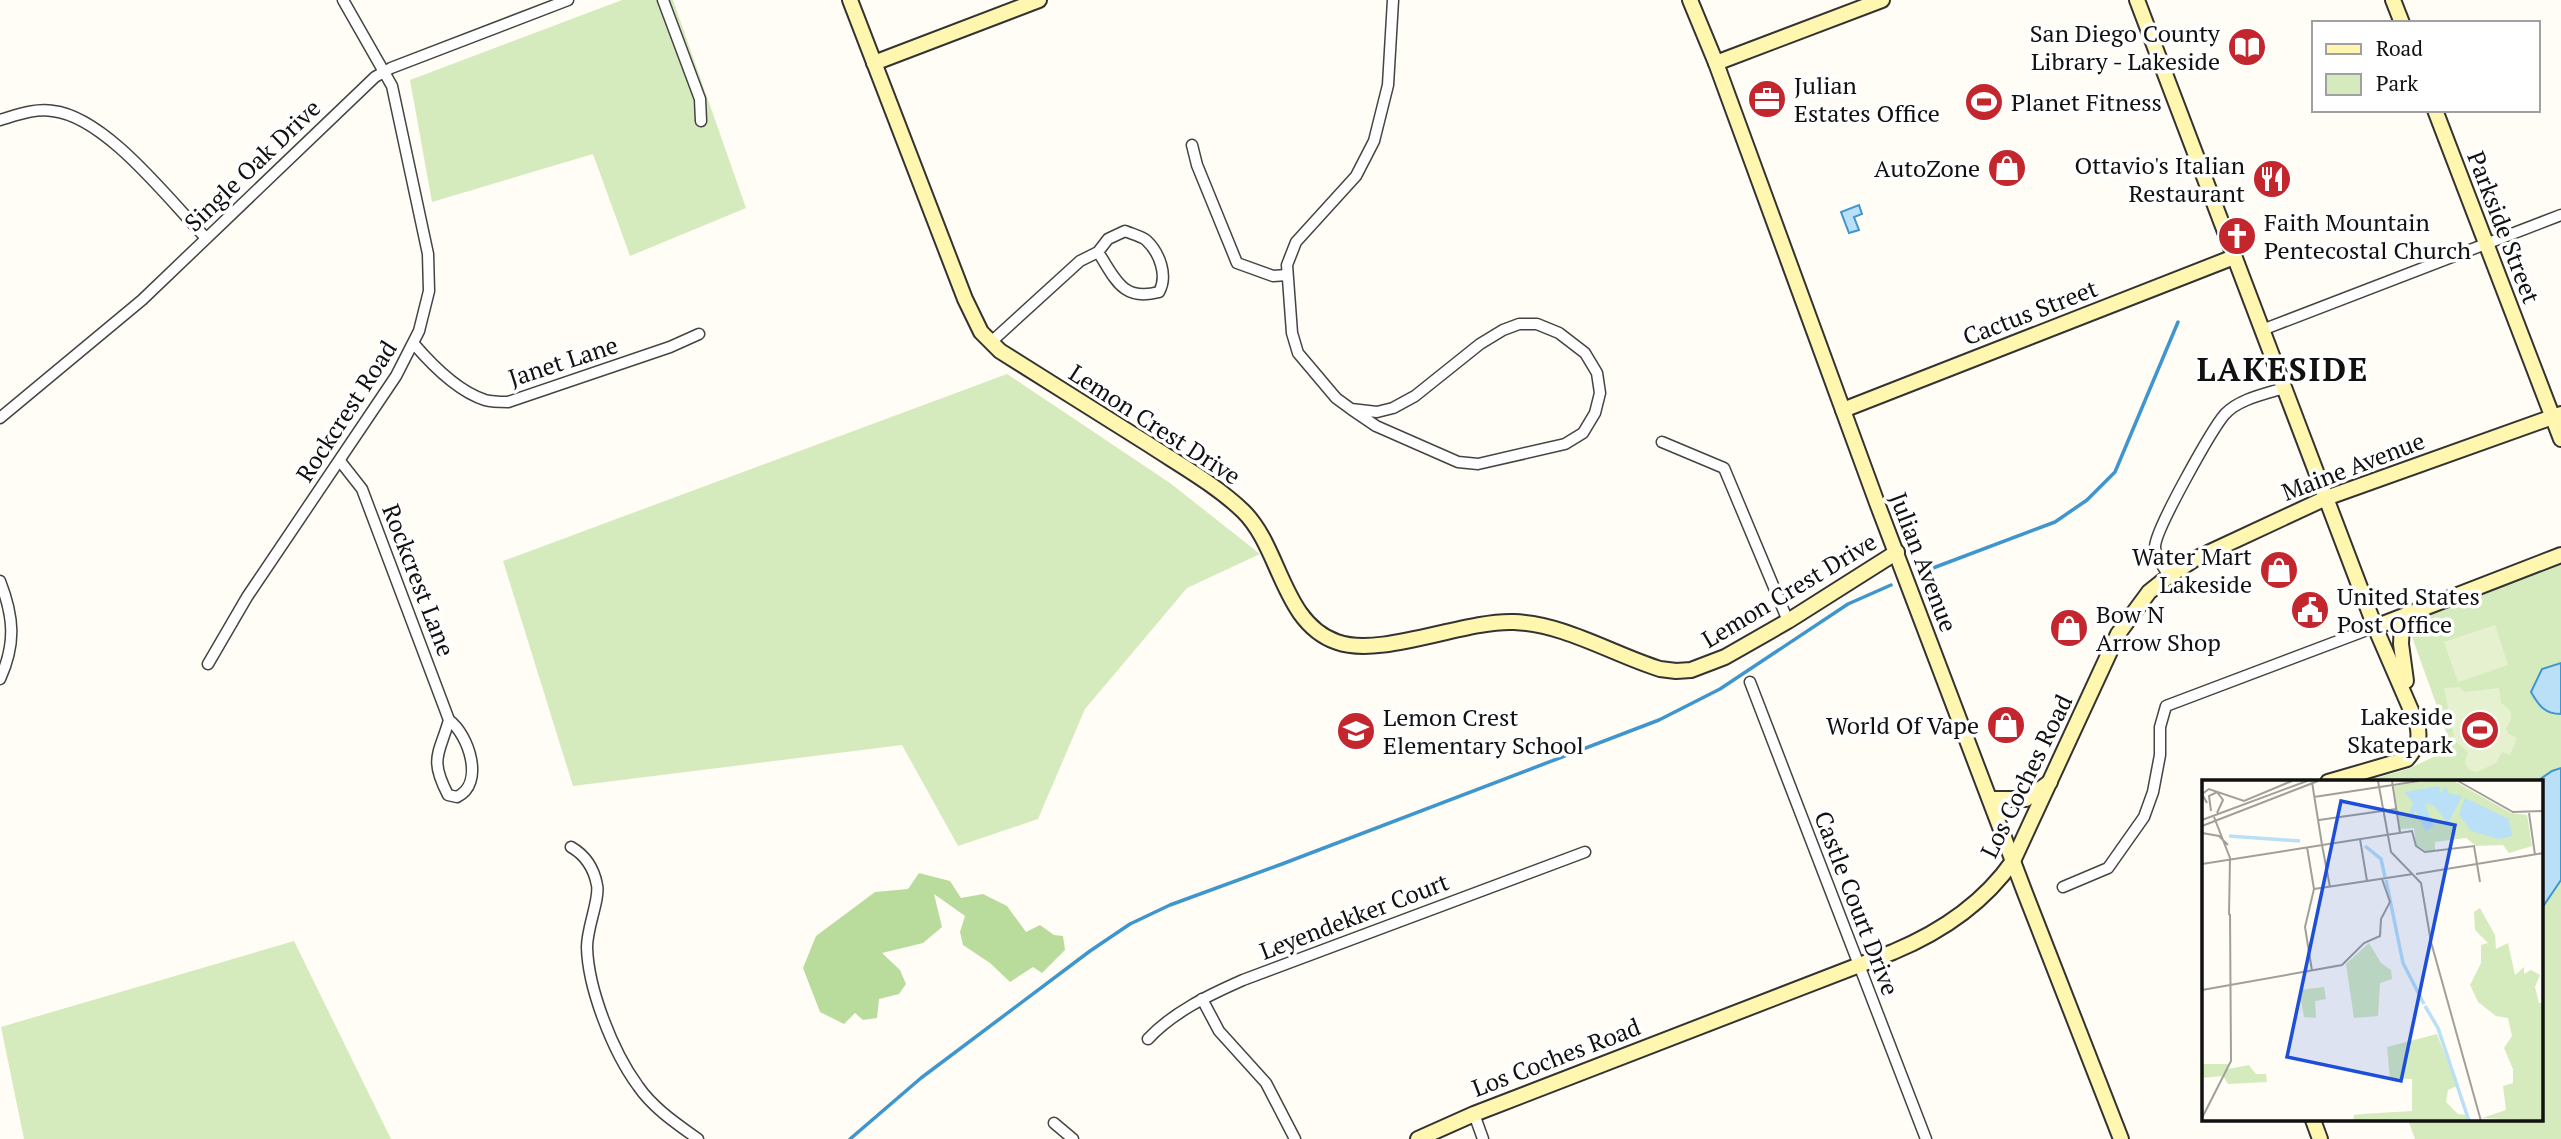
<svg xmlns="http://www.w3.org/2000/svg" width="2561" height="1139" font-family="'PT Serif',serif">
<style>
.green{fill:#d5ebbd}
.forest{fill:#b9dc9c}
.pitch{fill:#e6f2cf}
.water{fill:#b9e0f7;stroke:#3f96cf;stroke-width:2}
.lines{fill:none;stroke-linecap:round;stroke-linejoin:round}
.stream{stroke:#3f96cf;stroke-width:3.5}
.street-casing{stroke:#444;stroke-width:13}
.secondary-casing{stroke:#333;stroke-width:18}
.street{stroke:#fff;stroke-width:10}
.secondary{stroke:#fff6b0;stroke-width:14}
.labels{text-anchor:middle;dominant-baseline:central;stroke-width:7;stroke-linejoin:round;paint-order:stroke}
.poi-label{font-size:24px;fill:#111;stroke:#fff;text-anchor:end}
.street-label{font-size:24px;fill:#111;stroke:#fff}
.district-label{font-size:32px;font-weight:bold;letter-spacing:2px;fill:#111;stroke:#fff}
.inset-river{fill:none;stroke:#b9e0f7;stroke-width:3.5}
.inset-road{fill:none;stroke:#a09f9a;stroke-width:2}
.view{fill:#1d4ed8;fill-opacity:0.15;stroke:#1d4ed8;stroke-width:3.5}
.inset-edge{fill:none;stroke:#111;stroke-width:3.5}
</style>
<rect width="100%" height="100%" fill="#fffdf5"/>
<g class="green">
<polygon points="622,0 673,0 746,208 630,256 593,154 432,202 410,80"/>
<polygon points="1007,374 1170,483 1260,554 1187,588 1085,709 1038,819 958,846 902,745 573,786 503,561"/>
<polygon points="2561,564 2561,1139 2415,1139 2408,1120 2542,1120 2542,782 2362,782 2408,769 2452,748 2407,623"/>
<polygon points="294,941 391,1139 24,1139 1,1027"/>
</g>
<polygon class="forest" points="919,873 950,881 961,898 983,894 1007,906 1026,932 1040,925 1054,935 1063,936 1065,950 1042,973 1033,967 1010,982 990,963 963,945 960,932 965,916 934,894 942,927 923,943 882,953 900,970 906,984 899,994 879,999 877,1018 863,1020 855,1013 844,1024 820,1012 803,968 816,936 875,892 908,889"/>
<g class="pitch">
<polygon points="2495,625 2508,665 2458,682 2444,642"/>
<path d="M2460,687L2464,692L2499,688L2501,703C2512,709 2515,718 2506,728L2508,733L2517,738L2510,755L2502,752L2496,763L2477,772L2469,770L2465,763L2468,752L2455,741L2444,688Z"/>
</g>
<g class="water">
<polygon points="1859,205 1862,214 1854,217 1859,230 1849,233 1841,212"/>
<path d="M2561,663V714C2545,714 2539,706 2531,692L2542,669Z"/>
<polygon points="2561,768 2561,880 2542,908 2542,782 2536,782 2552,771"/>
</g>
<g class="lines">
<g class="stream">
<polyline points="1925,571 2055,522 2087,500 2115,472 2178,322"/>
<polyline points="850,1139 921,1078 1090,951 1130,924 1170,905 1282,864 1659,720 1720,689 1848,604 1891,585"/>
</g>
<defs>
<g id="street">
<polyline points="663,0 700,99 701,121"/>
<path d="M0,120C17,115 35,108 53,111C106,117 169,200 206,238"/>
<polyline points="1192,145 1197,165 1237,263 1273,276 1287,275"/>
<polyline points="2262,330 2561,215"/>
<path d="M990,343L1080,261L1098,252L1108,239L1125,231C1132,234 1141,236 1146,240C1160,253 1168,276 1159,292C1122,302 1115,278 1098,252"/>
<path d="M414,344C432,365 457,391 485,400C492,402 500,402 508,402L670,347L699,334"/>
<polyline points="1351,409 1377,412 1393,408 1415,396 1480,344 1503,330 1519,324 1537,324 1559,333 1585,353 1597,373 1600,393 1595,413 1583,433 1565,444 1478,464 1458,462 1376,426 1351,409 1336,398 1298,353 1292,333 1287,265 1296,242 1356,176 1374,141 1388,85 1393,0"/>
<polyline points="0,418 142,300 375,77 391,68 568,0"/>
<polyline points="1662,442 1724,468 1788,621"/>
<path d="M340,461L362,489L449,720C439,755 429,758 448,795L457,797C485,784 469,735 449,720"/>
<path d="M2169,576C2164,568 2155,556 2155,547C2155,530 2212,429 2225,414C2239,399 2265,394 2284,388"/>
<path d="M0,581C14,617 16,644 0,679"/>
<polyline points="208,664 247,597 396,376 419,331 429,291 428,254 392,86 343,0"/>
<polyline points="1750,682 1926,1139"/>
<path d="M571,847C585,855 594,869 597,885C600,899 587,927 587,947C588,989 613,1052 638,1086C653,1108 677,1124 698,1139"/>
<polyline points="2063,887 2108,868 2144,817 2153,792 2160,755 2160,727 2166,706 2375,627"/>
<polyline points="1202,999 1219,1031 1266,1083 1295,1139"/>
<path d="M1148,1039C1173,1012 1209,995 1243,980L1585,852"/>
<polyline points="1474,1114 1483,1139"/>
<polyline points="1054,1123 1073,1139"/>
</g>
<g id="secondary">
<path d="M850,0L965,299L981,332L1000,351C1049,382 1099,413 1148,444C1180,465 1216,485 1243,511C1281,548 1282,623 1337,642C1381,658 1464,620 1514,622C1565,624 1612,654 1660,669L1676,671L1691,670L1725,657L1788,621L1897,552"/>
<polyline points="1690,0 1716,63 1877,503 2025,893 2121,1139"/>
<path d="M2137,0L2375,627L2417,724C2421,739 2417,747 2407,759L2328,782"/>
<polyline points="2393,0 2402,23"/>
<polyline points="874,63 1039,0"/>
<polyline points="1716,63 1882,0"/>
<polyline points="2435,110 2561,439"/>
<polyline points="1843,410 2234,257"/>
<polyline points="2375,627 2561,555"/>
<polyline points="2406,681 2401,644 2402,621 2407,614"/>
<polyline points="1990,799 2026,799 2050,782"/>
<polyline points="2313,1120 2320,1139"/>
<path d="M1418,1139L1474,1114L1893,952C1941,932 1983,904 2013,861L2118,634L2149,592L2169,576L2195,559L2326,498L2561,414"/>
</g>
</defs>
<use href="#street" class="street-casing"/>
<use href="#secondary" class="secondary-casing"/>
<use href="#street" class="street"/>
<use href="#secondary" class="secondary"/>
</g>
<defs>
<symbol id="library-disc" viewBox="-11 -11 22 22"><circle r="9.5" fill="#c4262e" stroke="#fff"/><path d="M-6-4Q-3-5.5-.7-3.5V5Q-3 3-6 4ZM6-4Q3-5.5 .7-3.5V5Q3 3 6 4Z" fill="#fff"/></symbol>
<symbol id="office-disc" viewBox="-11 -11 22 22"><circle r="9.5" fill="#c4262e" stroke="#fff"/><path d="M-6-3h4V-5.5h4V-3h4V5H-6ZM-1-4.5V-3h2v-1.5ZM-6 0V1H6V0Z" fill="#fff"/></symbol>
<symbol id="stadium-disc" viewBox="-11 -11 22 22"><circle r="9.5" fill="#c4262e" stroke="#fff"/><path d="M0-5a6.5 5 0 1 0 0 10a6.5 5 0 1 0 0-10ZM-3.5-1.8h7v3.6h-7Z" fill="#fff"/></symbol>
<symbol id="shop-disc" viewBox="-11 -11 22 22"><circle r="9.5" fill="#c4262e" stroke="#fff"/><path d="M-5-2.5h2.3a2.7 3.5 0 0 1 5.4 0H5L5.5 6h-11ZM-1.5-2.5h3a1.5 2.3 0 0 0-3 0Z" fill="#fff"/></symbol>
<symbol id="restaurant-disc" viewBox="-11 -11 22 22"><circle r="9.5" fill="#c4262e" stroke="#fff"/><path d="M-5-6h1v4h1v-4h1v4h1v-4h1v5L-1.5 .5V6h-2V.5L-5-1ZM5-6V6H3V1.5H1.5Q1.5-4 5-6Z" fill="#fff"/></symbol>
<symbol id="church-disc" viewBox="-11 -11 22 22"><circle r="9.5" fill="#c4262e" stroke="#fff"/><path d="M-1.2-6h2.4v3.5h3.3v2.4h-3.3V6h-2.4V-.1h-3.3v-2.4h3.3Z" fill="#fff"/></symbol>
<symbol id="civic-disc" viewBox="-11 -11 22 22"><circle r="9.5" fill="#c4262e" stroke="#fff"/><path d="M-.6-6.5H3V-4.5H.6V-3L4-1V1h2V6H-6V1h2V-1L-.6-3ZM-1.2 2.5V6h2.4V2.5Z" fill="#fff"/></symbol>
<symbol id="school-disc" viewBox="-11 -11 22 22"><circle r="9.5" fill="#c4262e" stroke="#fff"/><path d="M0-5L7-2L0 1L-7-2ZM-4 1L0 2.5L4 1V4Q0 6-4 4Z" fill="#fff"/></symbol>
</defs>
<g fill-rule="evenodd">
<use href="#library-disc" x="2225" y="25" width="44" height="44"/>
<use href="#office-disc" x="1745" y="77" width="44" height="44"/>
<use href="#stadium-disc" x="1962" y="80" width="44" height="44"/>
<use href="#shop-disc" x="1985" y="146" width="44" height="44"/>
<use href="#restaurant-disc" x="2250" y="157" width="44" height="44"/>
<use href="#church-disc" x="2215" y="214" width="44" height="44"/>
<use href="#shop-disc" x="2257" y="548" width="44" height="44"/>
<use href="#civic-disc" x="2288" y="588" width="44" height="44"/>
<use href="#shop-disc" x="2047" y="606" width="44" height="44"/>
<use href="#shop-disc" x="1984" y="703" width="44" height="44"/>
<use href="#stadium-disc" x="2458" y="708" width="44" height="44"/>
<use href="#school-disc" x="1334" y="709" width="44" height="44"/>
</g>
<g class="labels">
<g class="poi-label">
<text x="2220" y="33">San Diego County<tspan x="2220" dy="28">Library - Lakeside</tspan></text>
<text x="1794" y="85" text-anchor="start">Julian<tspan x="1794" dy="28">Estates Office</tspan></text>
<text x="2011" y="102" text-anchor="start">Planet Fitness</text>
<text x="2245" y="165">Ottavio's Italian<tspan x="2245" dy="28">Restaurant</tspan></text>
<text x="1980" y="168">AutoZone</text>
<text x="2264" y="222" text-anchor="start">Faith Mountain<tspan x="2264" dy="28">Pentecostal Church</tspan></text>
<text x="2252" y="556">Water Mart<tspan x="2252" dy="28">Lakeside</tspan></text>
<text x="2337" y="596" text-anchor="start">United States<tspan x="2337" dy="28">Post Office</tspan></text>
<text x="2096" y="614" text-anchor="start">Bow N<tspan x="2096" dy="28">Arrow Shop</tspan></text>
<text x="2453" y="716">Lakeside<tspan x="2453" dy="28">Skatepark</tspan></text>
<text x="1383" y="717" text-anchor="start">Lemon Crest<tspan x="1383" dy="28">Elementary School</tspan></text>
<text x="1979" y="725">World Of Vape</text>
</g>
<g class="street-label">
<text transform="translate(252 165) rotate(-44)">Single Oak Drive</text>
<text transform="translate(2504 227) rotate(69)">Parkside Street</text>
<text transform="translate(2030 312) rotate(-21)">Cactus Street</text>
<text transform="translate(563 361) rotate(-18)">Janet Lane</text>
<text transform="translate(346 411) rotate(-57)">Rockcrest Road</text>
<text transform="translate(1155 424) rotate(33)">Lemon Crest Drive</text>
<text transform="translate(2353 466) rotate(-21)">Maine Avenue</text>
<text transform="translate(1924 562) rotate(69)">Julian Avenue</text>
<text transform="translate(419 580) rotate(69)">Rockcrest Lane</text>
<text transform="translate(1789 590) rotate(-31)">Lemon Crest Drive</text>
<text transform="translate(2026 776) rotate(-64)">Los Coches Road</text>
<text transform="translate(1857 903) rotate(69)">Castle Court Drive</text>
<text transform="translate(1354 916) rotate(-21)">Leyendekker Court</text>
<text transform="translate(1556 1057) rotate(-21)">Los Coches Road</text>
</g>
<g class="district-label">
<text x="2283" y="369">LAKESIDE</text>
</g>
</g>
<g transform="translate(2202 780)">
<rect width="341" height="341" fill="#fffdf5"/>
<path d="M224,1H252L309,33L325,35L330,66L307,73L301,65L274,66L264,58L233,62V70L226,72L214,65L212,48L198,49L192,6ZM278,128L293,155L294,169L306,163L313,195L322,187V194L329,190L338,195L333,207L337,223H341V341L280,338L304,330L301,306L311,303V289L302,268L310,256L306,238L294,236L276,222L268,205L279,183V165L286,163L273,150L272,132ZM167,163L179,183L189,190L190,199L178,203L176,236L152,238L144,184ZM122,207L124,219L113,221L114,238L102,237L97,210ZM235,254L255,306L246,310L244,322L256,334L265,335V341H151L152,335L161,334L210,331V299L188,298L185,267ZM0,284H27L26,289L47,285L54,294H64L65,302L26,304L21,296L0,298Z" fill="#d5ebbd"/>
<path d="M237,6L239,14L244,6L246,13L259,16L258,21L246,43L231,25L223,24L232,46L224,51L214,31L206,37L211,23L202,12ZM263,18L307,39L310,56L297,59L269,51L257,34Z" fill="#b9e0f7"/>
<path class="inset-river" d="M27,56L98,61M163,66L179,79L183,97M184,100L201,183L222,224M223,226L236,248L267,341"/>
<path class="inset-road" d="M176,1L189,72L219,103L229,162L279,341M190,1L198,53M256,1L311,32L342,31M110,2L120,65M112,17L217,1M5,23L0,14L7,9L42,21L90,1M9,31L7,16L15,12L21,20L15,33M327,33L333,75M12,37L28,78L27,135M0,40L105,1M117,40L194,29M0,46L116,1M0,53L17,56L26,65M184,55L210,51L214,66L223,72L272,66L278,102M158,59L165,101M120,65L128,107M105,67L112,109L103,147L110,191M0,84L184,55M214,94L342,73M112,109L211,94M0,210L140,185L162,163L178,156L179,139L188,122L180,99M0,338L29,281L28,134"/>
<path class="view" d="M139,21L253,45L199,301L85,277Z"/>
<rect width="341" height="341" class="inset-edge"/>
</g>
<rect x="2312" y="21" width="228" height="91" fill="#ffffff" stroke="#a0a0a0" stroke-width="2"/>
<rect x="2326" y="44" width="35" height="10" fill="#fff6b0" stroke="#a0a0a0" stroke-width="2"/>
<text x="2376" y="56" font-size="21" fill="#111111">Road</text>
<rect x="2326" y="74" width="35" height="21" fill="#d5ebbd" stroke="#a0a0a0" stroke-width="2"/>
<text x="2376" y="91" font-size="21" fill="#111111">Park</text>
</svg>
